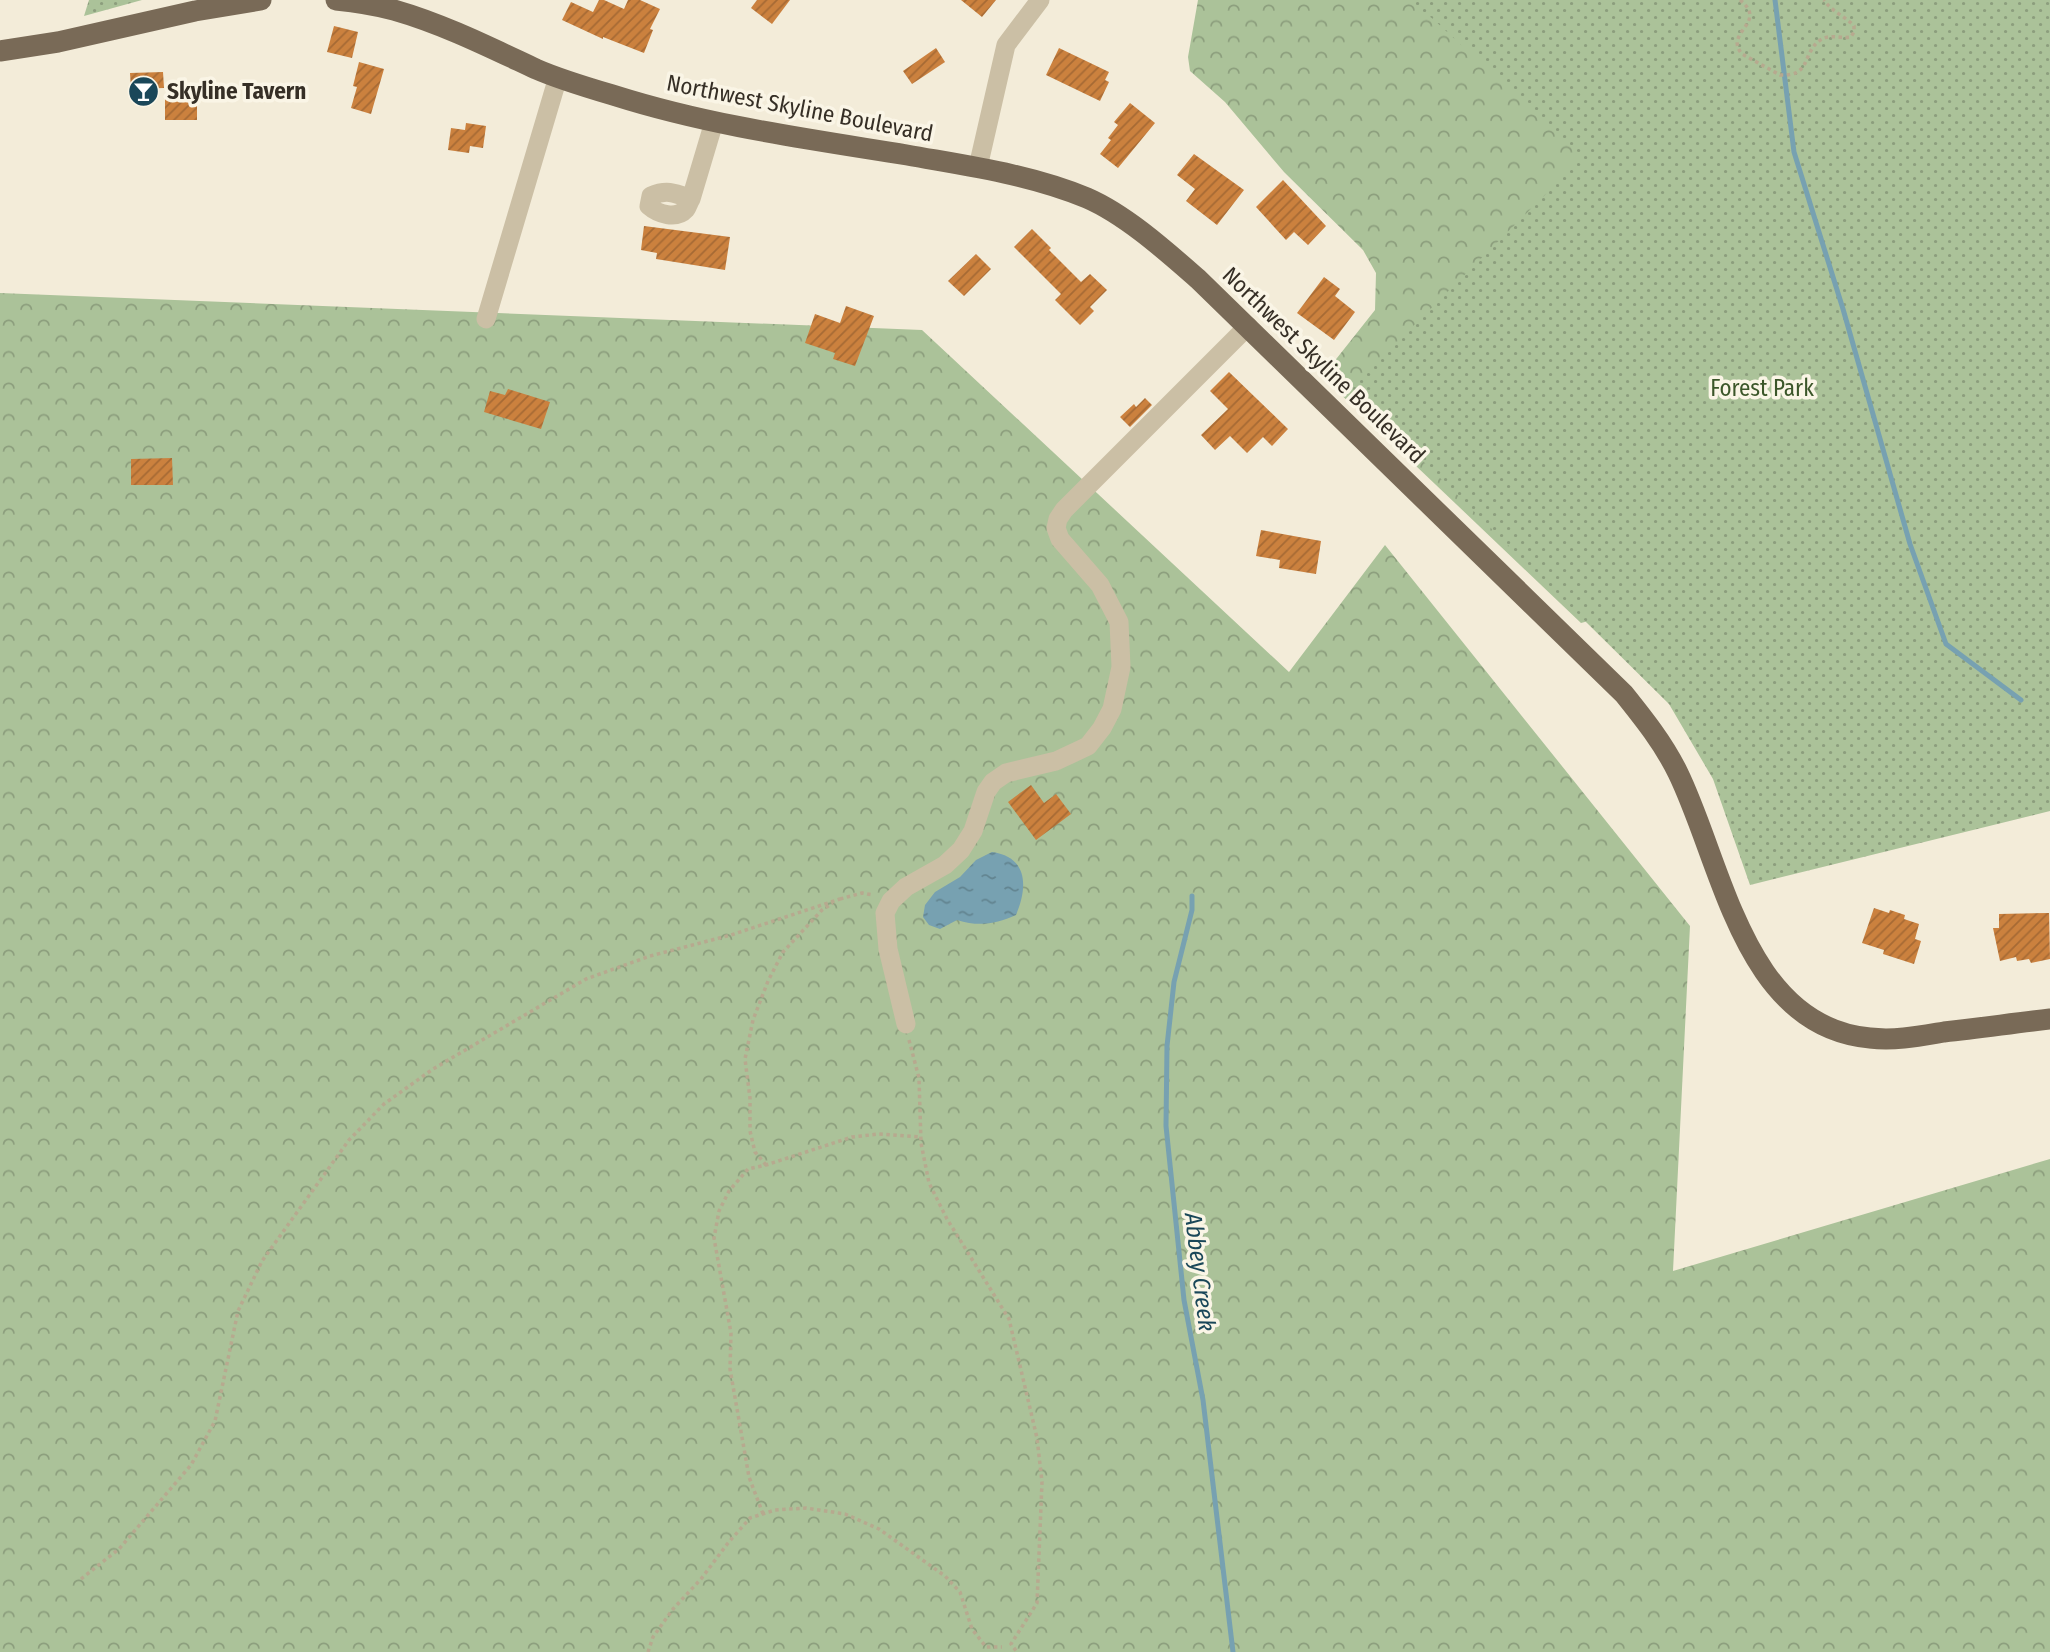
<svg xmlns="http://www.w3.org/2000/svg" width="2050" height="1652" font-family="'Fira Sans Condensed',sans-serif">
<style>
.forest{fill:url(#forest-crowns)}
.park{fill:url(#park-dots)}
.water{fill:url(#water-ripples)}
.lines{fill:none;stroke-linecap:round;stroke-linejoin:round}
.stream{stroke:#77a1b1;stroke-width:5}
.building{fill:url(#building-hatch)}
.path{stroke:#b7a98f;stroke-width:3.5;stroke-dasharray:3.5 3.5;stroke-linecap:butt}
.minor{stroke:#cbbfa5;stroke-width:19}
.major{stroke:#796a57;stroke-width:21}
.labels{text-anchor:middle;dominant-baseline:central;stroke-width:7;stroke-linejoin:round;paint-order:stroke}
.poi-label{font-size:23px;font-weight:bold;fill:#362f26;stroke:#faf5e6;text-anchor:start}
.street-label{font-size:23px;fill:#362f26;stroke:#faf5e6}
.park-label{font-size:23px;fill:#3b5629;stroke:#faf5e6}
.water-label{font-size:24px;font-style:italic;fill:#1a4759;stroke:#faf5e6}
</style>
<defs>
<pattern id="forest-crowns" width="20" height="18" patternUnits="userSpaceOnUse" patternTransform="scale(1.75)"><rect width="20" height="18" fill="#abc299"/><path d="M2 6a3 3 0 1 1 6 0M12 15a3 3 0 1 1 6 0" fill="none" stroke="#8c9e7d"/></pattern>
<pattern id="park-dots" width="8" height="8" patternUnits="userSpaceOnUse" patternTransform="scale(1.75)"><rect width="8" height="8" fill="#abc299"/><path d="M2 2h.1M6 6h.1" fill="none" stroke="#8c9e7d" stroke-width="1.8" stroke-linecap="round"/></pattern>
<pattern id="water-ripples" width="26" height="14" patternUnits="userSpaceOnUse" patternTransform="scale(1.75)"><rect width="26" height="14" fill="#77a1b1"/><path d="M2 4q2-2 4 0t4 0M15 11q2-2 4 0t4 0" fill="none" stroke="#628490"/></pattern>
<pattern id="building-hatch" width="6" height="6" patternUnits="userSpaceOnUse" patternTransform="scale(1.75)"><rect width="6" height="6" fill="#cb813e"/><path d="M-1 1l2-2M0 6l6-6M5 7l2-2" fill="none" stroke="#a66a34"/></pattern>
</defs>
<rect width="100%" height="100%" fill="#f3ecd9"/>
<g class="forest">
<polygon points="1198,0 2050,0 2050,497 1581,623 1332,386 1328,376 1333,363 1375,310 1376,273 1363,250 1284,172 1225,102 1190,71 1188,57"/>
<polygon points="0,293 922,330 1289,672 1385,545 1690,926 1673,1271 2050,1159 2050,1652 0,1652"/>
</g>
<g class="park">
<polygon points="89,0 142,0 84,16"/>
<polygon points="1407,0 2050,0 2050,811 1750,885 1713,779 1669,704 1350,389 1583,157 1433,19"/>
</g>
<path class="water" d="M992,852C1028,857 1028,887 1016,915C996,924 979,927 957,920L940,929L929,925L923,917L925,905L935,892L960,877L976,860Z"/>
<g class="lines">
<g class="stream">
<polyline points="1775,0 1794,152 1843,309 1910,544 1946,644 2021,700"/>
<polyline points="1192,896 1192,910 1174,982 1167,1046 1166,1126 1184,1300 1203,1400 1233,1652"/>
</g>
</g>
<g class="building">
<polygon points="599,0 604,0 624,9 628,0 640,0 660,9 650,29 653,30 644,53 603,37 603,39 562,20 571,2 593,12"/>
<polygon points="757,0 790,0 772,24 751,8"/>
<polygon points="961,0 996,0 982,17"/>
<polygon points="334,26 358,32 352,58 327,52"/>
<polygon points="936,48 945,62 912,84 903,71"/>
<polygon points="1059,48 1109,72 1105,80 1109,82 1100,101 1046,75"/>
<polygon points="359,62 384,69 371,114 351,108 357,87 353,86"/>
<polygon points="163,72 164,88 131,89 130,73"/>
<rect x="165" y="94" width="32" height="26"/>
<polygon points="1130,103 1155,123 1118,168 1100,154 1111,140 1108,138 1118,125 1114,122"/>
<polygon points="466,123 486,126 483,148 470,146 469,153 448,150 451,128 465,130"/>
<polygon points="1194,154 1244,190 1217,225 1186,201 1195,189 1177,175"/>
<polygon points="1283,180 1326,226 1308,245 1294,232 1286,240 1256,207"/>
<polygon points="644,226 730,237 725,270 656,259 657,253 641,250"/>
<polygon points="1032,229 1051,248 1049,250 1081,282 1090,274 1107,290 1090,307 1094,311 1080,325 1055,300 1061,294 1014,247"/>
<polygon points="976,254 991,269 964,296 948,281"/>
<polygon points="1324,277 1340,289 1335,296 1355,312 1334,340 1297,313"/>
<polygon points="846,306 874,316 855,366 833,359 835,353 805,343 815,314 840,323"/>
<polygon points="1229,372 1288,429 1272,446 1263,437 1247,453 1230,436 1215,450 1201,435 1228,409 1210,391"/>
<polygon points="508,389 550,402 541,429 484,412 490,391 505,395"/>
<polygon points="1145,398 1152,405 1130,427 1120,417 1134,404 1136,407"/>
<polygon points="172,458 173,485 131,485 131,459"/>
<polygon points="1261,530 1321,541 1316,574 1279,568 1280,560 1256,556"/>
<polygon points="1031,785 1044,803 1056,794 1071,814 1036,840 1008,802"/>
<polygon points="1874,908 1889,913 1890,910 1905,915 1904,919 1919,924 1915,939 1921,941 1914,964 1883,954 1884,950 1862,943"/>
<polygon points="2049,913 2050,959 2031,963 2029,959 2017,961 2016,957 2000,961 1993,928 1999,928 1999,914"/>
</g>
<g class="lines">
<g class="path">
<path d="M1740,0C1769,23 1723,32 1742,54L1780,75C1811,77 1802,54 1819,41C1829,33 1839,39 1851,37L1854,32V26C1845,16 1832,12 1824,0"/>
<polyline points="840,899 862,893 873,895"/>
<polyline points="909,1040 919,1078 921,1143 929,1183 947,1219 1009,1319 1037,1438 1042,1482 1037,1603 1011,1644 1017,1652"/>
<polyline points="766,1165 755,1152 750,1131 750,1098 745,1059 753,1020 768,981 783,952 822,910 833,903"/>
<polyline points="763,1514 749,1477 730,1369 731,1333 714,1238 719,1211 729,1191 748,1169 766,1165 852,1137 879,1134 921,1137"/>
<polyline points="81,1579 119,1549 191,1465 215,1421 238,1311 262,1261 349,1140 384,1104 433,1069 586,979 650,956 731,935 840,899"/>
<polyline points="648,1652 653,1637 673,1609 701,1579 728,1543 750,1518 775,1510 806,1508 845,1514 879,1529 945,1576 960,1592 972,1629 986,1647 1002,1647"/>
</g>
<g class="minor">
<polyline points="978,167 1006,45 1040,0"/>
<path d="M691,199C675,193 667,189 651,196L649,206C658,214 676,220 686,209C688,206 689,202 691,199L714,122"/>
<polyline points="486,319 558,77"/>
<polyline points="906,1024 888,949 885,913 891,901 906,887 945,865 961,850 973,831 986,792 993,782 1006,773 1056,761 1088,746 1102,728 1112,709 1121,667 1119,622 1100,585 1060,539 1056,528 1058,519 1064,510 1248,326"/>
</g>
<g class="major">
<path d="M336,0C356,2 375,5 394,10C443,24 489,47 536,69C561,80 589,88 616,96C711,126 809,139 907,155C968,166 1029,174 1087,198C1126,215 1166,251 1198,279L1624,694C1644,719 1664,744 1678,773C1723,865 1744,1027 1870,1038C1895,1041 1920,1036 1944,1032C1980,1028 2015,1023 2050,1019"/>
<polyline points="0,51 58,42 195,11 261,0"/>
</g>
</g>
<defs>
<symbol id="bar-disc" viewBox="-11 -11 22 22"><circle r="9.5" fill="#1a4759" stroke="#faf5e6"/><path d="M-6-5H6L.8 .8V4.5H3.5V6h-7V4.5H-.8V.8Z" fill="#fff"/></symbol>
</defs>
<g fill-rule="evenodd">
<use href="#bar-disc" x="126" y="74" width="35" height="35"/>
</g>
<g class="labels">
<g class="poi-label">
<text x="167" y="91">Skyline Tavern</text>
</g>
<g class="street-label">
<text transform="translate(800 108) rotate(11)">Northwest Skyline Boulevard</text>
<text transform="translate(1324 365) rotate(44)">Northwest Skyline Boulevard</text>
</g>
<g class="park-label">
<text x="1762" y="388">Forest Park</text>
</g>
<g class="water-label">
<text transform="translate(1200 1272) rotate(83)">Abbey Creek</text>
</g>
</g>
</svg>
